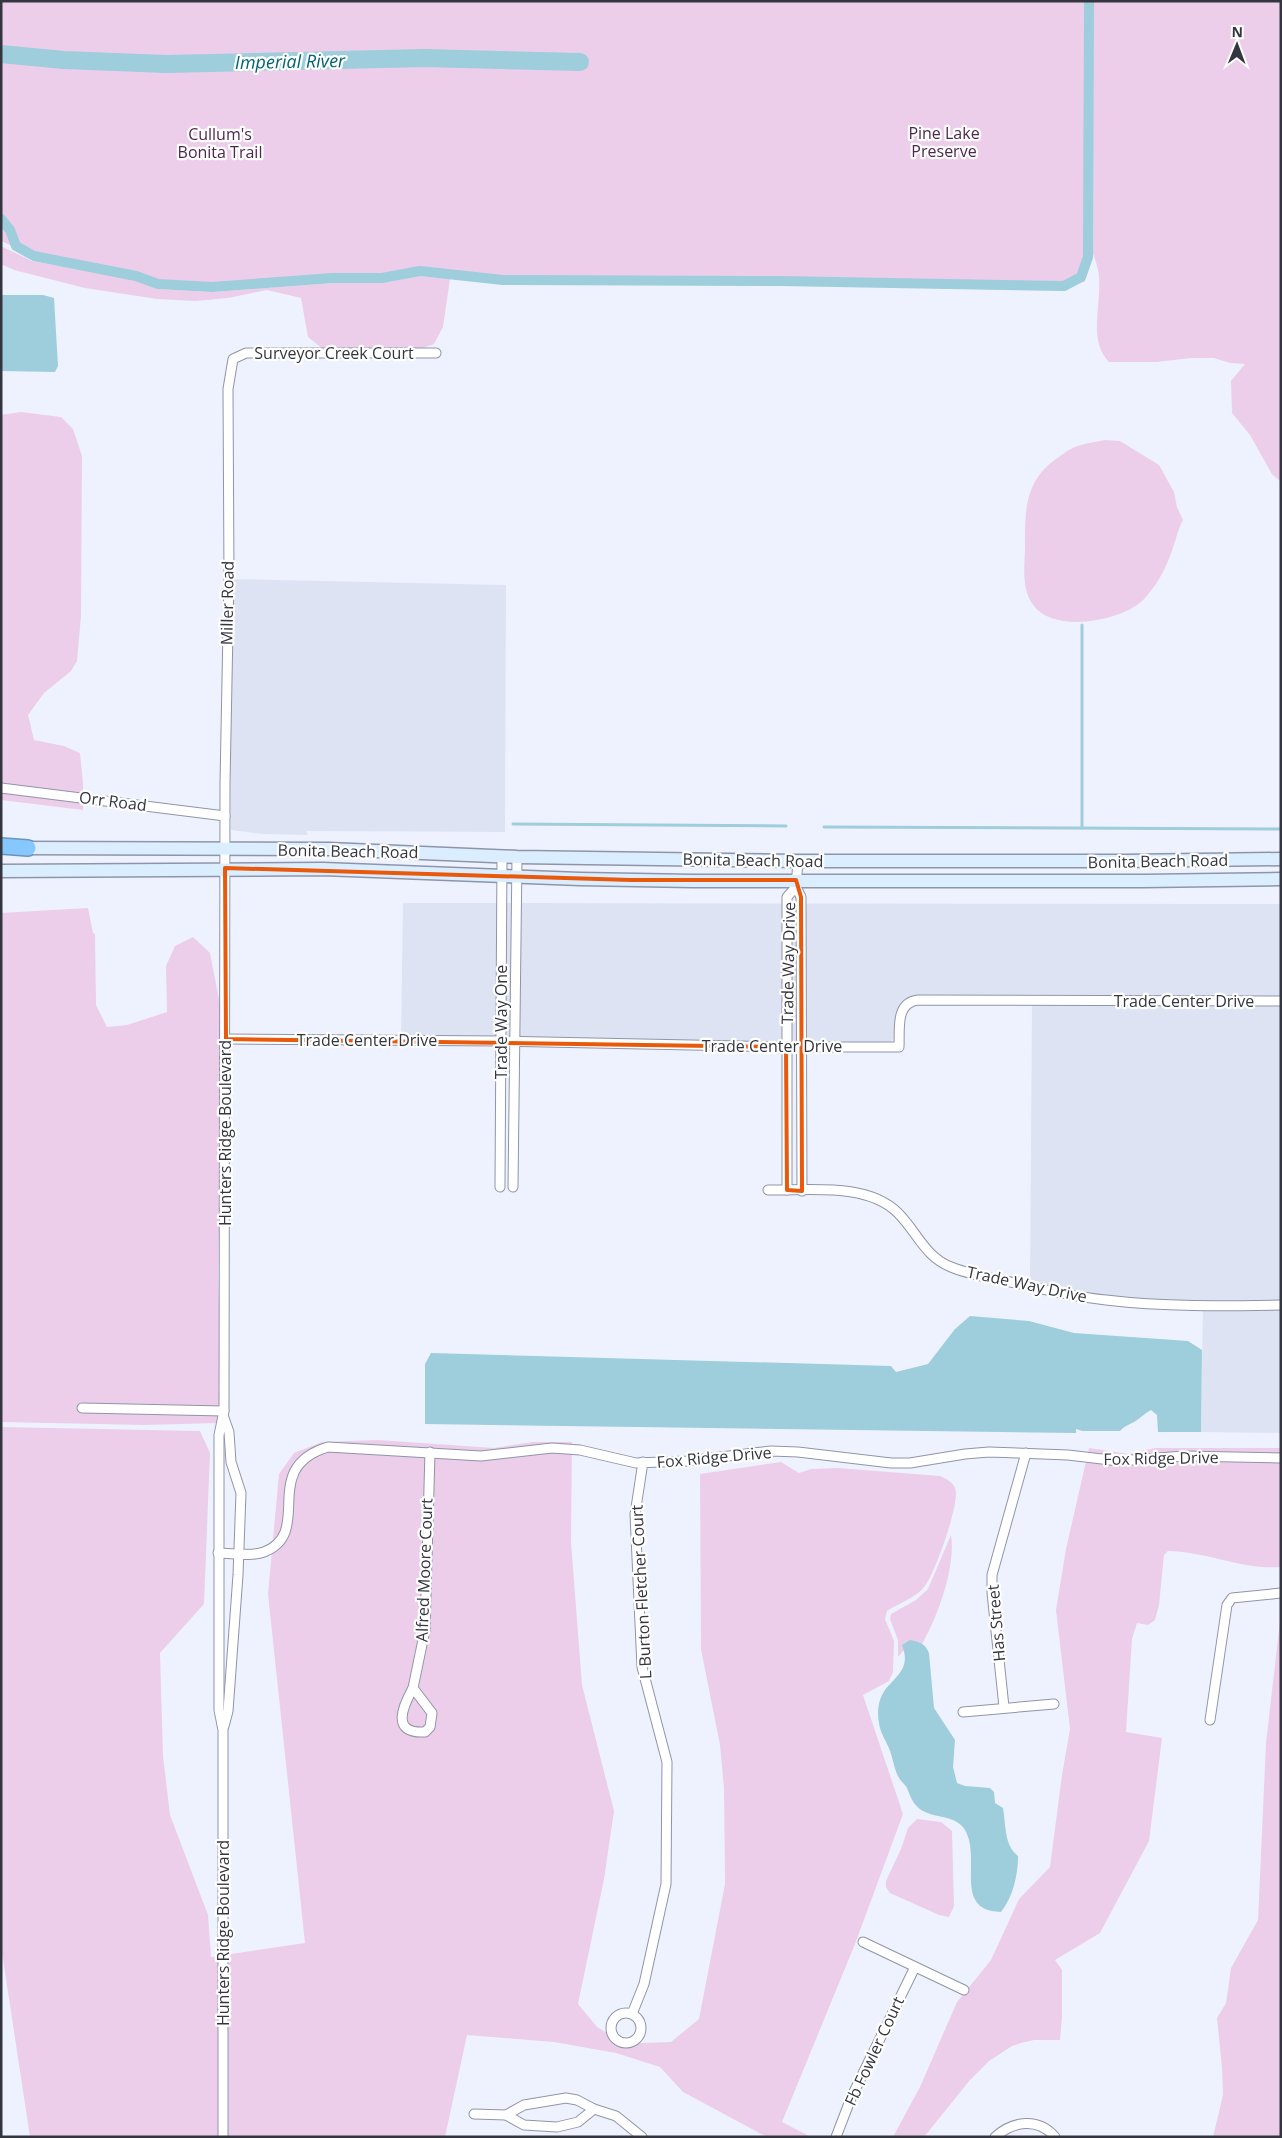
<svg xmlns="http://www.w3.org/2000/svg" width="1282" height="2138" font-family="'Open Sans',sans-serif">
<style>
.built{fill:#dee3f4}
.green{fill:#ecceea}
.water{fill:#9ecddb}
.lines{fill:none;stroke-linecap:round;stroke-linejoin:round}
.stream{stroke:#9ecddb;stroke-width:3}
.canal{stroke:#9ecddb;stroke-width:10}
.river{stroke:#9ecddb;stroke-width:18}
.street-casing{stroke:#8f95a9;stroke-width:11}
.secondary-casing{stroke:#8f95a9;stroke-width:15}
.highway-casing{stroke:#6994bb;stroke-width:18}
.street{stroke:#fff;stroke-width:9}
.secondary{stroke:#dbeeff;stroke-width:12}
.highway{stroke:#86c7fe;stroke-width:15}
.marked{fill:none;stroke:#e8590c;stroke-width:4;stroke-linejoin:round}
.labels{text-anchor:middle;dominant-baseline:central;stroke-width:4.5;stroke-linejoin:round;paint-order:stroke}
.park-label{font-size:16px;fill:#4e274e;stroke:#fff}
.street-label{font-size:16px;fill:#34363f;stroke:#fff}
.water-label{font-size:18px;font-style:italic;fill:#006276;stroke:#fff}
</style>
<rect width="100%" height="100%" fill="#eef2ff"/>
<g class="built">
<polygon points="229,579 506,585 505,832 306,831 308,835 262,834 231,830"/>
<polygon points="403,903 1281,904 1281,1433 1201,1432 1203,1306 1107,1299 1030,1287 1032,1000 938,1002 909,1005 902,1013 900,1031 890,1043 789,1045 401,1037"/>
</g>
<g class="green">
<path d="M1281,1V482L1272,474L1250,435L1232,413L1231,381L1245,364L1230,363L1214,358H1191L1156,362H1109C1086,338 1104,300 1098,270C1096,259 1090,247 1086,237L1085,282L498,280L420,271L382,278H333L212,287L158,284L136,276L34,256L1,241V2Z"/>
<polygon points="1,246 32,261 135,280 158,289 212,292 333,283 382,283 420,276 450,279 443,327 434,344 404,355 333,357 308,337 301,298 267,290 228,298 195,301 157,299 85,288 14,270 1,264"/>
<polygon points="21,412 61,417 73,429 82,456 81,616 77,661 71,671 44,693 28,715 34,740 64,746 80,753 83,783 83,810 1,800 1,415"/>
<path d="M1105,440L1120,441L1159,465L1174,492L1177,507L1183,520C1177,531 1175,544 1170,556C1165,570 1156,586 1145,598C1125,621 1055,634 1034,606C1022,591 1024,569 1025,551C1025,515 1023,482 1056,459C1062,455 1069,449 1075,447C1085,443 1096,442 1105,440Z"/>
<polygon points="88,908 93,933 95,934 96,1005 107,1027 127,1025 167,1012 166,966 175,946 193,937 210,953 223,1020 218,1278 222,1392 221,1423 145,1425 1,1422 1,913"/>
<path d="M1,1427L200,1431L210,1453L204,1604L160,1653L163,1756L170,1815L208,1915L211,1957L305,1943L268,1594L279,1474L294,1453L322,1442L378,1440L494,1448L533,1442H572L571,1542L582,1685L614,1811L604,1879L578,2004L597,2027L619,2040L640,2043L671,2042L699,2019L725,1884L724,1788L720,1745L701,1649L700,1474L781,1462L799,1473L811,1469L838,1468L940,1476C946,1479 952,1481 955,1488C961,1501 935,1573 925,1586C916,1598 899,1603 887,1611L885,1619L894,1641L893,1672L889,1681L863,1695L903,1814L855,1944L782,2122L811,2137H767L683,2092L660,2067L616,2053L554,2042L467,2035L445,2137H30L1,1946Z"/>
<path d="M1089,1448L1129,1454L1155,1448H1281V1567C1242,1570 1209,1552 1168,1551L1164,1555L1159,1605L1155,1620L1148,1625L1137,1623L1132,1639L1126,1732L1162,1738L1149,1841L1100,1933L1055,1960L1062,1970V2018L1060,2040H1034L1021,2043L1012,2046L989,2061L970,2080L924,2137H893L920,2087L957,2002L991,1960L1019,1899L1050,1867L1062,1775L1070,1729L1056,1610L1066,1549Z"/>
<path d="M951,1535C956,1567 938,1616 922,1644L919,1642L903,1651L898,1657V1640L890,1619L891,1614L916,1600L928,1589Z"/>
<polygon points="1281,1613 1281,2137 1213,2137 1223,2095 1222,2068 1217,2018 1226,2003 1231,1968 1258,1920 1266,1743"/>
<polygon points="917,1819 941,1822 952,1831 954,1906 949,1917 939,1915 890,1893 886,1887 886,1881 901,1849 908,1828"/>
</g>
<g class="water">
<polygon points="1,295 43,295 54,298 58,366 55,372 1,371"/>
<path d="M970,1316L1029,1321L1074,1333L1188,1341L1202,1350L1201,1432H1158L1157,1415L1151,1410C1145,1413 1142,1417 1137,1420C1130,1425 1125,1425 1120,1431H1082L1076,1429V1433L425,1424V1364L431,1353L891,1366L896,1372L928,1364L955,1329Z"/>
<path d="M910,1640C919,1642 925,1643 929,1653L934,1708L955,1740L953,1767L957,1783L965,1786L990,1788L994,1792L995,1803L1003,1808C1006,1825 1004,1845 1018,1856C1018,1875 1013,1897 1001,1912C952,1911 982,1859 965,1830C957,1816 938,1818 925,1812C914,1807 911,1798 907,1788C905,1784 900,1781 898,1776C894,1768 893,1759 890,1751C887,1742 880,1733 879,1723C877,1712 878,1700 885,1690C897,1675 911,1668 902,1645Z"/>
</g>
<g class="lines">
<g class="stream">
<polyline points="1082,625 1082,828"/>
<polyline points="513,824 786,826"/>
<polyline points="824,827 1281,829"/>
</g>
<polyline class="canal" points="1,219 10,230 16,246 34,256 136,276 158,284 212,287 333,278 382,278 420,271 503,280 779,281 1064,286 1081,277 1088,257 1089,1"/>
<polyline class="river" points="1,54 64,60 166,64 425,58 580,62"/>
<defs>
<g id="street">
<polyline points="1,788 225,816"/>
<polyline points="798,861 796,887 801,897 802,1191"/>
<path d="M226,1039L501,1041L786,1047H899C900,1029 895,1003 918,1000L1281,1001"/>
<polyline points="500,1187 502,856"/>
<polyline points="513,1187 517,857"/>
<path d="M768,1190C809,1191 867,1182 898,1213C917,1232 925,1257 951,1267C973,1276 997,1279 1020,1284C1049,1291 1077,1297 1106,1300C1164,1307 1223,1306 1281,1305"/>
<polyline points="787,1190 787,897 796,887"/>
<polyline points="82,1408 224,1411"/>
<polyline points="224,1418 229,1432 231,1462 241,1493 238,1575 228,1711 224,1726"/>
<path d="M218,1553C232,1553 251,1557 264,1552C315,1532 258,1468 328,1447L481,1456L552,1448L580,1450L636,1463L687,1461L771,1451L798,1452L891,1463H910L965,1454L989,1452L1068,1455L1119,1461L1184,1456L1281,1458"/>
<polyline points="413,1688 425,1630 430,1452"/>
<path d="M413,1688L432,1713L430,1727L425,1732C390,1734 403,1706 413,1688Z"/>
<polyline points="1004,1707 992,1593 992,1575 1026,1453"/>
<polyline points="963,1712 1054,1704"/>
<polyline points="1210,1720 1227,1605 1232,1598 1281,1593"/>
<polyline points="863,1942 964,1990"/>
<circle cx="626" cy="2028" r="15"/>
<polyline points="632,2014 644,1984 666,1884 667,1762 642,1667 635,1514 643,1462"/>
<polyline points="474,2114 506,2115 524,2105 566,2098 577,2100 594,2109 616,2116 642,2137"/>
<polyline points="506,2115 524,2125 557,2127 578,2122 594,2109"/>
<polyline points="223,2137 223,1730 219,1710 219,1435 224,1411 225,784 229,577 228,389 233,359 246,353 436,353"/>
<polyline points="836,2137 851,2098 915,1967"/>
<path d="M995,2137C1013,2121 1038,2117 1055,2137"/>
</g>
<g id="secondary">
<polyline points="19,848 329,849 517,857 798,861 1126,861 1281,859"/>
<polyline points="1,871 323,869 580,879 693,881 1143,881 1281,879"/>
</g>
<polyline id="highway" points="1,846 28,848"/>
</defs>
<use href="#street" class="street-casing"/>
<use href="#secondary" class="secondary-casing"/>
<use href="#highway" class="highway-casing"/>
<use href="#street" class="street"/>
<use href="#secondary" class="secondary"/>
<use href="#highway" class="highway"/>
</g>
<path class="marked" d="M225,868L631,880H796L801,897L802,1191L787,1190L786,1047L226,1039Z"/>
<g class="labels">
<g class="park-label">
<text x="944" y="133">Pine Lake<tspan x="944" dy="18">Preserve</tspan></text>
<text x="220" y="134">Cullum's<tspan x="220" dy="18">Bonita Trail</tspan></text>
</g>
<g class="street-label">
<text x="334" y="353">Surveyor Creek Court</text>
<text transform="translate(227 603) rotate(-89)">Miller Road</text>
<text transform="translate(113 801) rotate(7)">Orr Road</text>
<text transform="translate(348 851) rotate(1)">Bonita Beach Road</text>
<text transform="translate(753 860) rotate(1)">Bonita Beach Road</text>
<text transform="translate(1158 861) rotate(-1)">Bonita Beach Road</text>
<text transform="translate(788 963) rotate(-89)">Trade Way Drive</text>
<text x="1184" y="1001">Trade Center Drive</text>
<text transform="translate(501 1022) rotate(-90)">Trade Way One</text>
<text x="367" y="1040">Trade Center Drive</text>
<text x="772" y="1046">Trade Center Drive</text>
<text transform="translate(225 1133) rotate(-90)">Hunters Ridge Boulevard</text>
<text transform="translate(1027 1284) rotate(12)">Trade Way Drive</text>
<text transform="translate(714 1457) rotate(-5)">Fox Ridge Drive</text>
<text transform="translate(1161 1458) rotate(-1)">Fox Ridge Drive</text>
<text transform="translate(424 1570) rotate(-88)">Alfred Moore Court</text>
<text transform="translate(641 1592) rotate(-93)">L Burton Fletcher Court</text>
<text transform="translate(996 1623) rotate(-95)">Has Street</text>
<text transform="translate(223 1933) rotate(-90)">Hunters Ridge Boulevard</text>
<text transform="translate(874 2051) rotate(-65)">Fb Fowler Court</text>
</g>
<g class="water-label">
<text transform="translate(290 61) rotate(-1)">Imperial River</text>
</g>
</g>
<rect width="1282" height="2138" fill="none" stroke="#34363f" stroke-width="5"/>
<g transform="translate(1237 45) rotate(1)" stroke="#ffffff" stroke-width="4" paint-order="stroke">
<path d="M0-4L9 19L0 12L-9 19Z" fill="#34363f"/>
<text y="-8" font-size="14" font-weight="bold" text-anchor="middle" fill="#34363f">N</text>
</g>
</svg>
